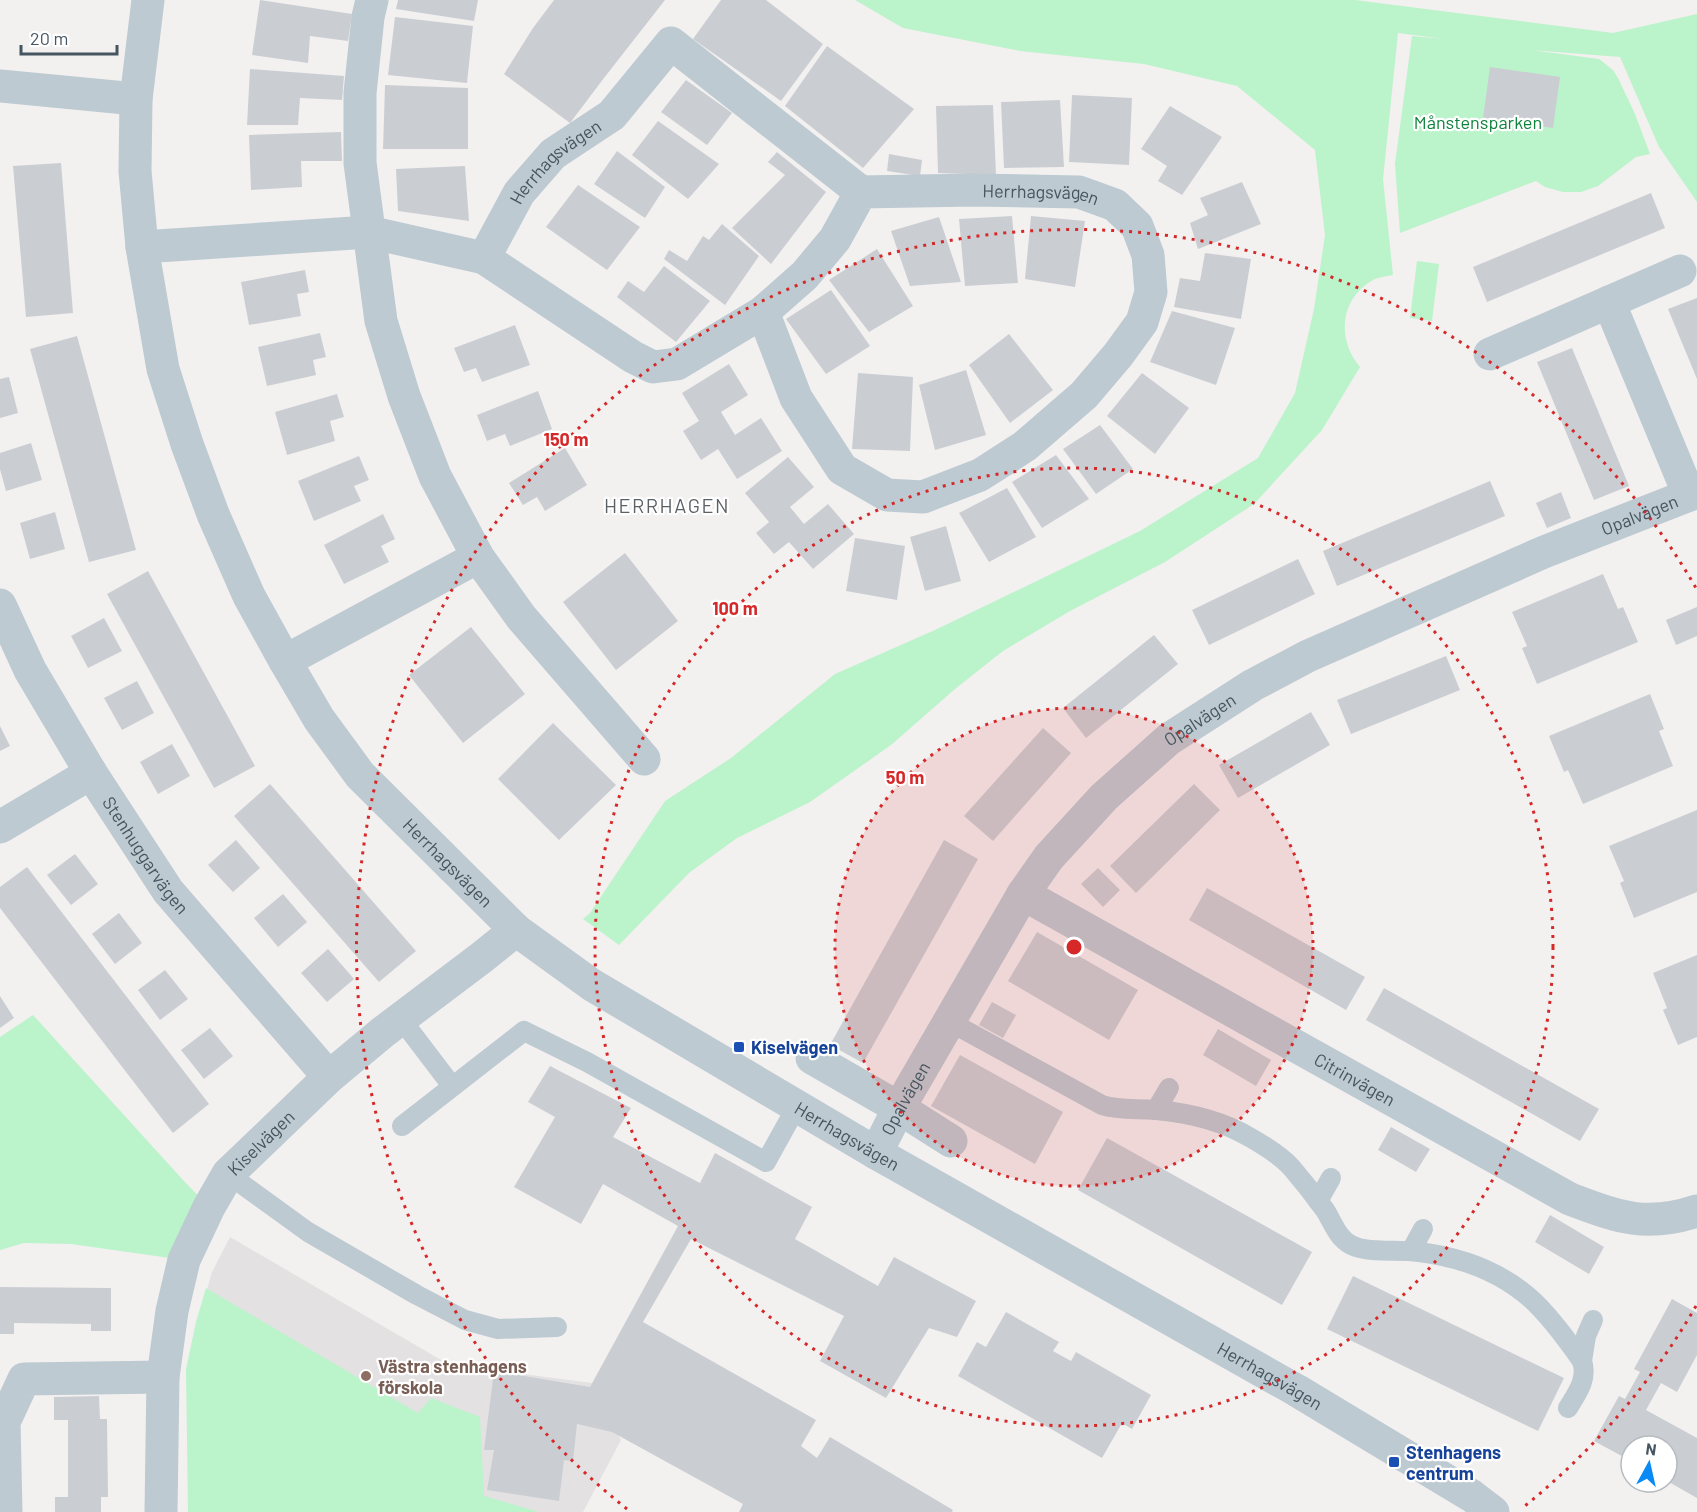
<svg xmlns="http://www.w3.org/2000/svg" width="1697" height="1512" font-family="Barlow,sans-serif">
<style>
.education{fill:#e4e1e2}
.green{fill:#bbf3cb}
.building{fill:#caced3}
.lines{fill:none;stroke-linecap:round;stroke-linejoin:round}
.lane{stroke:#bdcad1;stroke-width:20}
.street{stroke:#bdcad1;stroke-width:33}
.ring{fill:none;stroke:#d62828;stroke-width:3;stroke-dasharray:3 6}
.transit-dot{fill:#1a4fb4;stroke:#fff;stroke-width:2}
.education-dot{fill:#8d6e63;stroke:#fff;stroke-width:2}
.labels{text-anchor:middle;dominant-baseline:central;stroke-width:4.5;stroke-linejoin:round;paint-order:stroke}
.park-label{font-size:18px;fill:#0f833c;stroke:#fff}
.street-label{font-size:18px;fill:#465660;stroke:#fff}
.transit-label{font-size:18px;font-weight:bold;fill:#164399;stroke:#fff;text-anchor:start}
.education-label{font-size:18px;font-weight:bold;fill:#785e54;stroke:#fff;text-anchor:start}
.neighbourhood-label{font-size:20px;letter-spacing:1.5px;fill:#5c6166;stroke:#fff}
.centre{fill:#d62828;stroke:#fff;stroke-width:3}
.ring-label{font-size:18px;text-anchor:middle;font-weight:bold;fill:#d62828;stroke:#fff;stroke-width:4.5;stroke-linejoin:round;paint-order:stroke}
</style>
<rect width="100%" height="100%" fill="#f3f0f0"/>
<polygon class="education" points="230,1237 448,1364 592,1383 621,1440 583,1512 230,1512 197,1324 212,1272"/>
<g class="green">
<path d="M855,0H1355L1613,33L1697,14V202L1659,147L1620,57L1531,50L1599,59L1613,70L1619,80L1635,114L1650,154L1636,157L1598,186L1581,192H1563L1545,187L1536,181L1400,233L1395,164L1412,36L1445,39L1398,33L1383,179L1393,275C1387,276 1380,277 1375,279C1340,297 1336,339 1360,367L1322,430L1254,504L1165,562L1070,611L1003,651L955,689L891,745L810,802L737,838L689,873L619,945L583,919L590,913L665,801L731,758L835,674L935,630L1140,531L1258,458L1295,393L1314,309L1325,235L1315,150L1237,86L1144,64L1020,51L903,28Z"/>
<polygon points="1417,261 1439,264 1432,321 1410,318"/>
<polygon points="33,1015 183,1180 209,1207 184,1260 71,1244 24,1243 0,1250 0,1037"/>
<polygon points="206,1288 418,1413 431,1398 480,1417 484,1496 539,1512 188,1512 186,1369 196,1322"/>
</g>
<g class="building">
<polygon points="260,0 352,14 348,41 310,36 308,63 252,55"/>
<polygon points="398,0 478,0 474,21 396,9"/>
<polygon points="554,0 665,0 604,78 570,123 504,74 533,28"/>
<polygon points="721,0 766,0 823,44 781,101 693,39"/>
<polygon points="395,17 473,26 467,83 388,75"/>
<polygon points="827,46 914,109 863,168 785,106"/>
<polygon points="1490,67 1560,77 1553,128 1483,118"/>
<polygon points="250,69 344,76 342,100 300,98 298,125 247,125"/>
<polygon points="686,80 732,113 707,145 661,112"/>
<polygon points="385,85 468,88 468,149 383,149"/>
<polygon points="1072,95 1132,98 1129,165 1069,162"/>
<polygon points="1060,100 1064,167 1004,168 1001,102"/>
<polygon points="993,105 996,175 938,173 936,106"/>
<polygon points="1170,106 1222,137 1182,195 1158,181 1167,166 1141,149"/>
<polygon points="658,121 719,164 688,199 632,155"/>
<polygon points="341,132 342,161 301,161 302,187 251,190 249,135"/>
<polygon points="617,151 665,187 645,218 594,184"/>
<polygon points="777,152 826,192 771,264 732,228 785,175 768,162"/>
<polygon points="889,154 922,160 920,176 887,171"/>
<polygon points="61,163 73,313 26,317 13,166"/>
<polygon points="465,166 469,221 398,211 396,169"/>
<polygon points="1242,182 1261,224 1198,249 1190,223 1208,215 1200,198"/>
<polygon points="578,185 640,227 607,270 546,227"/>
<polygon points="1651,193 1665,228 1487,302 1473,267"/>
<polygon points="1012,216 1018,283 965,286 959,219"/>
<polygon points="1031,216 1085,221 1075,287 1025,279"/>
<polygon points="939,217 961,282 910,286 891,231"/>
<polygon points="722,224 759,256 725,305 664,259 669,250 687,261 703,236 709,240"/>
<polygon points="877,249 913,306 869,332 829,280"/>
<polygon points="1205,253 1251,259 1241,319 1174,307 1180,278 1200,281"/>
<polygon points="664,266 710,301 676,342 617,297 628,281 644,292"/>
<polygon points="305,270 309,292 297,294 301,316 249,325 241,282"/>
<polygon points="831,290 870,346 826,374 786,319"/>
<polygon points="1697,298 1697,379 1668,309"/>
<polygon points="1172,311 1235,328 1216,385 1150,362"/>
<polygon points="515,325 530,365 482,382 476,368 464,372 454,348"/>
<polygon points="320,333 326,357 313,360 316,375 267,386 258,347"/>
<polygon points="1009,334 1053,390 1010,423 969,365"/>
<polygon points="77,336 136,550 89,562 30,349"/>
<polygon points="1572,348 1629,486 1594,500 1537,362"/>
<polygon points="729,364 748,395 721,412 735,435 761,418 782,451 737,479 718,449 701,460 683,431 699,421 682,393"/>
<polygon points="966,370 986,435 935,450 919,385"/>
<polygon points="858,373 913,377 910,451 852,449"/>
<polygon points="1142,373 1189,408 1155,454 1107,416"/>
<polygon points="9,377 18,413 0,418 0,379"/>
<polygon points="538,391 552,429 510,446 505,434 487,441 477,415"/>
<polygon points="337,394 344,417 330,421 335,441 287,455 275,412"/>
<polygon points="1100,425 1133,469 1096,494 1063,449"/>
<polygon points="31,443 42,480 6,491 0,469 0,453"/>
<polygon points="565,448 587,485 545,511 537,497 523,505 509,483"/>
<polygon points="1056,455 1089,499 1042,528 1012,482"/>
<polygon points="359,456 369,480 354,486 361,501 314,521 298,481"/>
<polygon points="788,457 814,487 790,507 804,524 828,504 854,534 813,569 789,542 774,554 756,533 769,522 745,493"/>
<polygon points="1490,481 1505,516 1337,586 1323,551"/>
<polygon points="1007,488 1036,537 989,562 959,513"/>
<polygon points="1561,492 1571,518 1547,528 1536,503"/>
<polygon points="55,512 65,549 30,559 20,523"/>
<polygon points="383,514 395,539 381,546 389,562 344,584 324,545"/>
<polygon points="946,526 961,581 925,591 910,537"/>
<polygon points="855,538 905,546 897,600 846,591"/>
<polygon points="625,553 678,621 616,670 563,602"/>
<polygon points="1298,559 1315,594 1209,645 1192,610"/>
<polygon points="148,571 255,766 214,788 107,594"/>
<polygon points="1603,574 1618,609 1623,607 1638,642 1537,684 1522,648 1527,646 1512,612"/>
<polygon points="1697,607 1697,636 1676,645 1666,620"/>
<polygon points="104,618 122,651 88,668 71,636"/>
<polygon points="471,627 525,694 463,743 409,675"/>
<polygon points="1154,635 1178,664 1086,738 1063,708"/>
<polygon points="1446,656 1460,690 1351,734 1337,700"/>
<polygon points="137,681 154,713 122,730 104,698"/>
<polygon points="1650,694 1664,729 1659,731 1673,766 1583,804 1568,770 1564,772 1549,736"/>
<polygon points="1311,712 1330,745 1238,798 1219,765"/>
<polygon points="553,723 616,785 559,840 498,779"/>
<polygon points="0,726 10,746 0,751"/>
<polygon points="1043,728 1071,753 993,841 964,816"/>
<polygon points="172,744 190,776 158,794 140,762"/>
<polygon points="270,784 416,951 379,982 234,816"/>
<polygon points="1194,784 1220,810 1136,893 1110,866"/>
<polygon points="1697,810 1697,892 1634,918 1620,883 1624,881 1609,846"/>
<polygon points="236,840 260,868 233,892 208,865"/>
<polygon points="944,840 978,859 863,1063 830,1045"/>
<polygon points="75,854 98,884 71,905 47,875"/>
<polygon points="27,867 209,1104 173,1133 0,908 0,887"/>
<polygon points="1098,868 1120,890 1103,907 1081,884"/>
<polygon points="1207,888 1365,977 1346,1010 1189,920"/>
<polygon points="283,894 307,922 278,947 254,918"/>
<polygon points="119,913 142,943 115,964 92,934"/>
<polygon points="1037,932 1138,990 1109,1040 1008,981"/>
<polygon points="328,949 354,979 327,1002 301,973"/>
<polygon points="1697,955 1697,1037 1678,1045 1663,1010 1667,1008 1653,973"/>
<polygon points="165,970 188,999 160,1020 138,990"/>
<polygon points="1384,988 1599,1109 1580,1141 1366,1020"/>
<polygon points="0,996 14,1018 0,1028"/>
<polygon points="992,1002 1016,1015 1003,1038 979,1025"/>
<polygon points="210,1028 233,1056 204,1079 181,1050"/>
<polygon points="1218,1029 1271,1060 1256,1086 1203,1055"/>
<polygon points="960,1055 1063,1112 1035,1164 931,1106"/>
<polygon points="550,1066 631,1108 613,1137 700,1183 715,1153 812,1207 795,1239 878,1286 894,1257 976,1301 957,1337 929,1328 886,1398 820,1361 844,1316 691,1239 643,1322 816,1420 801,1446 817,1458 830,1437 953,1510 952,1512 739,1512 743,1504 612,1432 577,1424 573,1461 564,1460 559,1501 487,1490 494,1450 484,1450 494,1371 590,1387 678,1226 603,1184 581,1224 514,1187 555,1117 528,1102"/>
<polygon points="1391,1127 1430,1149 1416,1172 1378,1150"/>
<polygon points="1107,1138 1312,1252 1282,1305 1078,1190"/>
<polygon points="1550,1215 1604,1247 1589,1274 1535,1242"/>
<polygon points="1353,1276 1564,1378 1538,1431 1327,1329"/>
<polygon points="0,1287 111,1288 111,1331 91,1331 91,1324 14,1323 14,1334 0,1334"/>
<polygon points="1672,1299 1697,1313 1697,1355 1677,1392 1661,1383 1646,1410 1697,1438 1697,1498 1667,1481 1667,1446 1631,1446 1631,1461 1594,1441 1619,1396 1625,1399 1640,1372 1634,1369"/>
<polygon points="1006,1312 1059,1342 1053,1351 1071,1361 1076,1352 1151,1395 1132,1429 1122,1423 1102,1458 958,1376 977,1342 986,1347"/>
<polygon points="99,1396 100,1419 107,1419 108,1497 101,1497 101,1512 55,1512 55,1497 68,1497 68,1420 54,1420 54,1397"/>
</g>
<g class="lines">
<g class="lane">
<polyline points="401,1019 452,1086"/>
<path d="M950,1022L1102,1105C1120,1111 1138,1108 1156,1110C1190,1113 1221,1120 1251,1138C1265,1146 1280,1155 1291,1167C1303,1181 1314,1195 1325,1210C1334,1224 1338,1241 1356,1247C1372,1253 1400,1249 1419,1252C1459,1257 1499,1271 1530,1298C1548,1314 1568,1341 1582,1361C1588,1379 1577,1393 1568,1408"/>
<polyline points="1156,1110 1169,1088"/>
<polyline points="402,1126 524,1031 587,1062 766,1162 797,1106"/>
<polyline points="228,1174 308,1232 417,1295 465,1320 498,1329 557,1327"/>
<polyline points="1318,1201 1331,1178"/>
<polyline points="1411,1251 1423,1229"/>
<polyline points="1582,1361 1586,1336 1593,1320"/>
</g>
<g class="street">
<path id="s1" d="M148,0L136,99L135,171L142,247L163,369L187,444L213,514L249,596L285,661L319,719L360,775L516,930L592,985L876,1153L1296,1390L1472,1496L1493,1512"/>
<polyline points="372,0 368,17 360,93 360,163 381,321 404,396 435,476 478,557 521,617 644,759"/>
<polyline points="0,86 136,99"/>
<path id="s2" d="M142,247L369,232L484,258L633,357L653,367L677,364L763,312L805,275L835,239L861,192L973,190L1079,192L1115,205L1137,226L1148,255L1151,292L1142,322L1118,355L1084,395L1025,446L980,475L923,497L887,495L842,469L796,398L763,312"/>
<path id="s3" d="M484,258L519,193L553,154L612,115L671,43L861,192"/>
<polyline points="1609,302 1689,495"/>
<polyline points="1490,354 1680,271"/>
<path id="s4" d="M0,605L30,670L91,773L168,891L329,1077"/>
<polyline points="285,661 478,557"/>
<polyline points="0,827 91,773"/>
<path id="s5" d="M1023,894L1570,1199C1618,1217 1646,1228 1697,1211"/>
<polyline points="812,1058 899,1108 951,1141"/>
<path id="s6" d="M876,1153L899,1108L1023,894L1049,857L1104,797L1169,739L1253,685L1308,656L1544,552L1697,492"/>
<polyline points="6,1512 4,1422 24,1379 163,1377"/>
<path id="s7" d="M161,1512L163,1377L172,1311L184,1260L209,1207L228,1174L329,1077L383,1032L481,958L516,930"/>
</g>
</g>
<circle cx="1074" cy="947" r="239" fill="#d62828" fill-opacity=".12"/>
<g class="ring">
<circle cx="1074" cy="947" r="239"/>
<circle cx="1074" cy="947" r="479"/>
<path d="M1696 1306A718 718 0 0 1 1521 1509M627 1509A718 718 0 1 1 1696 588"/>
</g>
<g class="transit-dot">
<rect x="733" y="1041" width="12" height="12" rx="3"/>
<rect x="1388" y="1456" width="12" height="12" rx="3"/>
</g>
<circle class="education-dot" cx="366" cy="1376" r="6"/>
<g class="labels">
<g class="park-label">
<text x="1478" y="122">Månstensparken</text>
</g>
<g class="street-label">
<text stroke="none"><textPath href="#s3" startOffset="122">Herrhagsvägen</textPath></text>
<text stroke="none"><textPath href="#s2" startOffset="1008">Herrhagsvägen</textPath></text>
<text stroke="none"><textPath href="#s6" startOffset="1034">Opalvägen</textPath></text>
<text stroke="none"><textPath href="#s6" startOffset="548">Opalvägen</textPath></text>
<text stroke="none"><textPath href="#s4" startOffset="290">Stenhuggarvägen</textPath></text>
<text stroke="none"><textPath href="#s1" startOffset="950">Herrhagsvägen</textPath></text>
<text stroke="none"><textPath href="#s5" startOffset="380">Citrinvägen</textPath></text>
<text stroke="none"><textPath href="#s6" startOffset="62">Opalvägen</textPath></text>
<text stroke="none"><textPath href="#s1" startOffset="1436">Herrhagsvägen</textPath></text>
<text stroke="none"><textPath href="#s7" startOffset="396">Kiselvägen</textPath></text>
<text stroke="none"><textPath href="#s1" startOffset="1922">Herrhagsvägen</textPath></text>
</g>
<g class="transit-label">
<text x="751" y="1047">Kiselvägen</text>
<text x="1406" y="1452">Stenhagens<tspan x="1406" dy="21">centrum</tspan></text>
</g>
<g class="education-label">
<text x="378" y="1366">Västra stenhagens<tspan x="378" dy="21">förskola</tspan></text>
</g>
<g class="neighbourhood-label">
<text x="667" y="505">HERRHAGEN</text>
</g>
</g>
<circle cx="1074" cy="947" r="9" class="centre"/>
<g class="ring-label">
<text x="566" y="446">150 m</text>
<text x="735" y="615">100 m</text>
<text x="905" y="784">50 m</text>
</g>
<g transform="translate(1649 1464) rotate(8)"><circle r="28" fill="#ffffff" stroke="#b5bbbf" stroke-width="1.5"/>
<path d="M0-4.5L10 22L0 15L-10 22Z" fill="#098af4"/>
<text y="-9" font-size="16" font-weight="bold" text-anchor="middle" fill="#465660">N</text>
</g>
<path d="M21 45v9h96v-9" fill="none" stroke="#465660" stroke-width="3"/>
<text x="30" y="45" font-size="18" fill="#465660" stroke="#ffffff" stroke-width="4.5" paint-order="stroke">20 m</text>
</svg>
